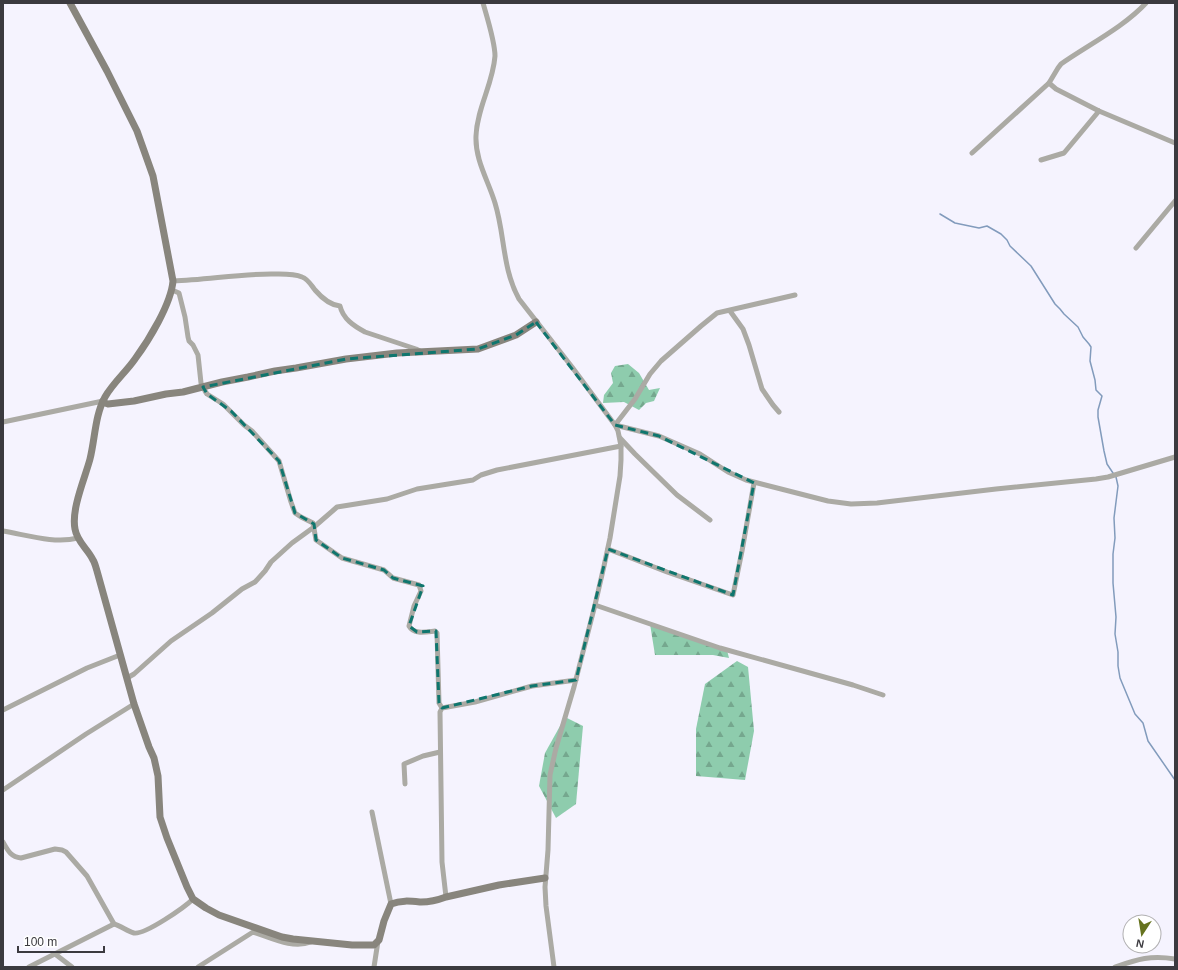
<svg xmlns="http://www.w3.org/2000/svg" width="1178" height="970" font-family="Helvetica,sans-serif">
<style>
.forest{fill:url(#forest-firs)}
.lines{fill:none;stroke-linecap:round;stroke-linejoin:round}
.stream{stroke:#829bbc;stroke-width:1.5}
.street{stroke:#abaaa4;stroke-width:5}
.secondary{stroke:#88857d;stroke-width:7}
.marked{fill:none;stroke:#0f766e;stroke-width:3;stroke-dasharray:8 5;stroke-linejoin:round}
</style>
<defs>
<pattern id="forest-firs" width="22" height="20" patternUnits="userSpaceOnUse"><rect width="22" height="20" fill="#8eccad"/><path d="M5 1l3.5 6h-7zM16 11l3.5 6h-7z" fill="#75a78e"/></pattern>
</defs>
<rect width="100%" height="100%" fill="#f5f3fe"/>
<g class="forest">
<polygon points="628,364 639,373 649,390 660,388 654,401 646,403 639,410 624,402 603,403 604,395 613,383 611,373 615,366"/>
<polygon points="650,624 727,650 729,658 713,655 655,655"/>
<polygon points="737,661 748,667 754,731 745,780 696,776 696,729 705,684"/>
<polygon points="565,717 583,726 576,804 556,818 539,786 545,753"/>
</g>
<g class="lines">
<g class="stream">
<polyline points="940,214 955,223 979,228 987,226 1001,234 1007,240 1010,246 1031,266 1055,304 1060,309 1064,314 1078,327 1083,337 1089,344 1091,347 1090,361 1095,380 1096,390 1102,396 1098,410 1098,417 1104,451 1107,464 1113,473"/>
<polyline points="1116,477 1118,486 1114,518 1115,538 1113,554 1113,583 1116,617 1115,634 1118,652 1118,666 1120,678 1135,714 1143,723 1148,741 1175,780"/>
</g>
<g class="street">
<path d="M483,3C487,17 495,42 495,56C493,84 477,108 476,136C475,160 488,180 495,203C505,235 502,268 519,299L572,367L615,425L618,431L621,446V460L620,476L610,538L604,566L595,605L574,687L556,748L550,775L548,850L545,887L546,906L554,967"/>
<path d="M1146,3C1124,27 1088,45 1061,64L1058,68L1049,83L1056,89L1099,111L1175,143"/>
<polyline points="972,153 1049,83"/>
<polyline points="1041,160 1064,153 1099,111"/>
<polyline points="1136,248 1175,201"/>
<path d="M173,281C206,280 238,274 271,274C281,274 293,273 302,277C308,279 311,285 315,290C321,297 330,305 340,306C343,319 354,326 365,332L416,349L422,352"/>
<path d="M172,290L179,293L185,317L188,337L189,341L193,345L198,355L201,383L205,391L207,394L223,404L244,425L252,431L279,461L291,502L295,513L301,517L313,523L316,540L342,558L384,570L393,578L419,585L421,591L414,606L409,626C414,635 426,632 435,631L437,633L439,703L442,708"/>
<polyline points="795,295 717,313 701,326 661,361 650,374 635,399 615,425 659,436 700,454 728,472 746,480 828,501 851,504 877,503 996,489 1096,479 1108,477 1175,457"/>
<polyline points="730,311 743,329 749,345 762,389 773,405 779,412"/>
<polyline points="3,422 103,401"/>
<polyline points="620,438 635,454 677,495 710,520"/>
<path d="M3,531C27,535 54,544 78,538"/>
<polyline points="608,549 667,572 733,595 742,551 754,483"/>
<polyline points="595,605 720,648 853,685 883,695"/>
<polyline points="127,678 134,674 171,641 212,613 242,589 255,582 265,571 271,562 292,543 314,527 337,507 387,499 417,489 473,480 481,475 497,470 621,446"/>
<polyline points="3,710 87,668 120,655"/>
<polyline points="405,784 404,764 423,756 440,752"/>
<polyline points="3,790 86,734 134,704"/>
<polyline points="372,812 391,904"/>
<path d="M3,842C8,851 11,857 21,858L55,849L62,850L66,852L87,876L114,924"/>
<polyline points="446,897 442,862 440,712 442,708 475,702 532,686 576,680"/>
<polyline points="55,954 72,967"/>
<path d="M29,967L114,924C121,926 127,931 134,933C145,935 185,907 193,899"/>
<path d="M198,967L253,932C272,938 292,949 311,942"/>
<polyline points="374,967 378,941"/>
<path d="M1115,967C1138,959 1151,955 1175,959"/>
</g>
<g class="secondary">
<path d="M70,3L107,71L137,131L153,176L173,281C171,304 149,340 135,359C126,372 113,383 105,397C95,415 95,439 90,459C85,478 71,509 75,529C77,542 88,549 93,560C95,563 96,568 97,571L134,704L149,747L154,758L158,776L160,817L167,838L187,887L193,899L206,908L219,915L282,937L293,939L352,945H374L379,940L384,921L391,904C401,900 410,901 421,902C429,902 438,900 446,897L499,885L545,878"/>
<polyline points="103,401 105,403 108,404 134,401 166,394 183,392 222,382 248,377 275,371 296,368 346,359 397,353 438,351 478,349 516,335 536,322"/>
</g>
</g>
<path class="marked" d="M536,322L615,425L659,436L754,483L733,595L608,549L576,680L532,686L442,708L439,703L436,631L417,632L409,626L423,586L393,578L384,570L342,558L316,540L314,524L295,513L279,461L231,411L207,394L203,387L346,359L478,349L516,335Z"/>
<rect width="1178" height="970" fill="none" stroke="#3b3a3f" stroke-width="8"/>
<g transform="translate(1142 934) rotate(192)"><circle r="19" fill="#ffffff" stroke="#b1b0b2"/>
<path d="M0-3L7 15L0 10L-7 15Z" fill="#66731f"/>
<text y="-6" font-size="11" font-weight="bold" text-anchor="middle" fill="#3b3a3f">N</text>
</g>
<path d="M18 946v6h86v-6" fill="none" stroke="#3b3a3f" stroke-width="2"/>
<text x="24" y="946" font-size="12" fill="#3b3a3f" stroke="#ffffff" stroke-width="3" paint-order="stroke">100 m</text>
</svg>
